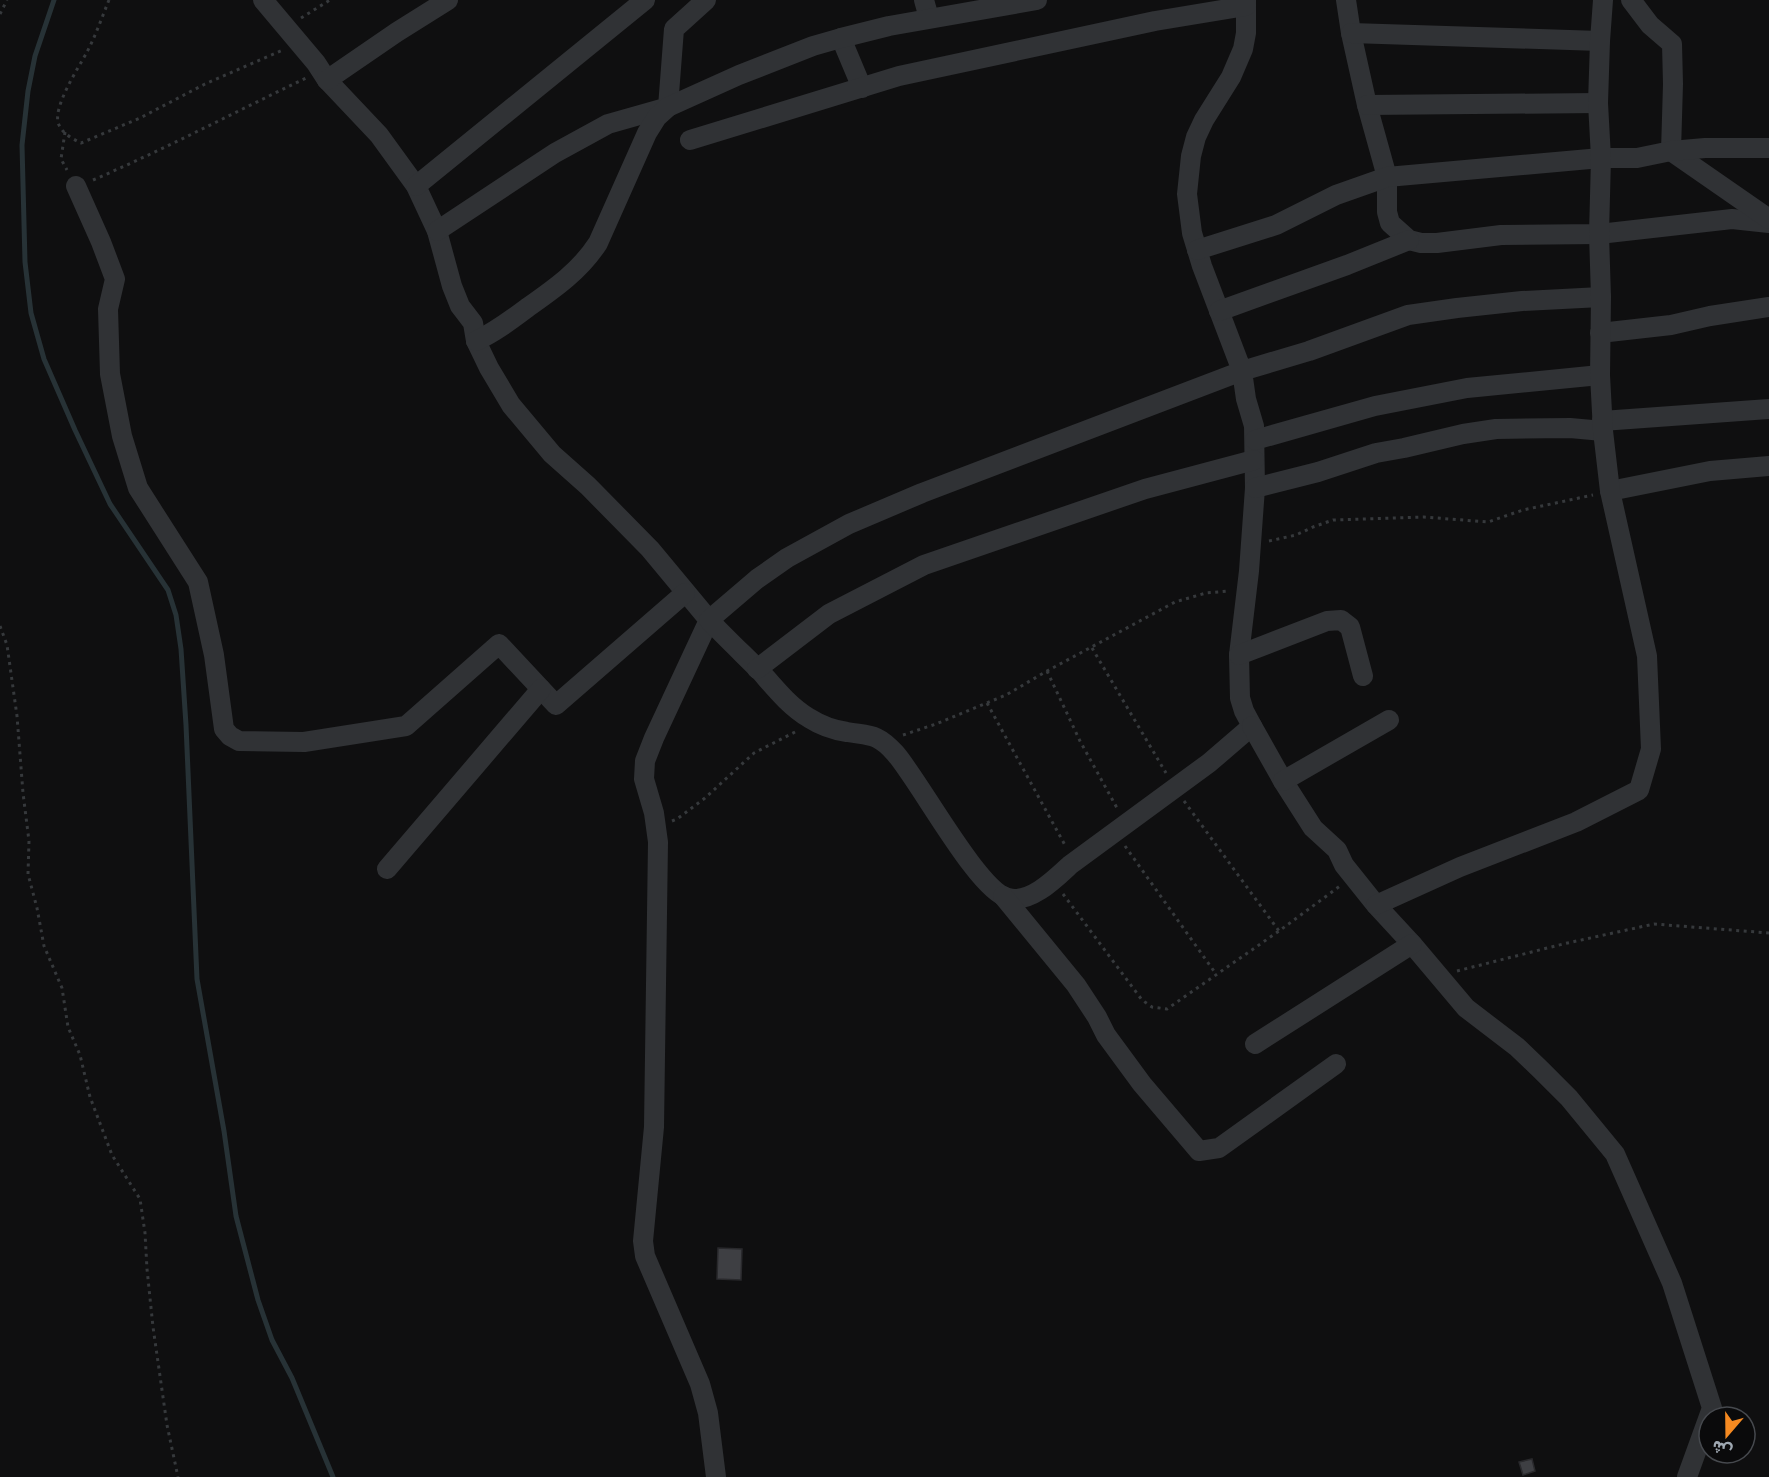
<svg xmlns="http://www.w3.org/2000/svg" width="1769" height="1477" font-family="Rubik,'Noto Naskh Arabic',sans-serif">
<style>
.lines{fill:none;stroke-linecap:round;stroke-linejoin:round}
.stream{stroke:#273236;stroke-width:5}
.building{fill:#3e3f43;stroke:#29292c;stroke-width:1.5}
.path{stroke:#36393c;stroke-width:3;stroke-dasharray:3 4.5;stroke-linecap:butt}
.street{stroke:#303235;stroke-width:20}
</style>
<rect width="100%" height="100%" fill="#0f0f10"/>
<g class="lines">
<polyline class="stream" points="54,0 35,56 28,91 22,145 25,262 31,313 44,359 75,430 110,504 168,590 176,615 181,649 186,725 197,979 224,1131 236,1216 258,1300 272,1340 292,1378 333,1477"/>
</g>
<g class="building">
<polygon points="718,1248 742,1249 741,1280 717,1279"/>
<polygon points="1532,1459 1535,1471 1523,1475 1519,1462"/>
</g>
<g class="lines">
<g class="path">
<path d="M109,0C102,17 96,35 87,52C79,67 51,109 59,125C63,134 73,139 81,143L140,118L205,84L283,50"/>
<polyline points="0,14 7,0"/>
<polyline points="301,18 330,0"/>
<polyline points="65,132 61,159 67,170"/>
<path d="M93,180C165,149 235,112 306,78"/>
<polyline points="1269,541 1296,535 1313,527 1333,520 1424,517 1488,522 1523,510 1593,495"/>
<polyline points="0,626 7,645 17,716 23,793 29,841 28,874 37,908 44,946 62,988 68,1027 80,1055 90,1097 112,1155 140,1199 145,1233 147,1269 153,1327 167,1425 178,1477"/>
<polyline points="1092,648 1166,773"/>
<polyline points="1047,671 1080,741 1117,808"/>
<polyline points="987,703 1066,847"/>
<polyline points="903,735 936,724 1006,695 1047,671 1175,602 1206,593 1230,591"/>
<polyline points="1184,801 1279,931"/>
<polyline points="672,821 677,819 705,798 754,753 797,731"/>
<polyline points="1125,846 1216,974"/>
<polyline points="1063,894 1142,1000 1152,1007 1167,1009 1279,931 1340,886"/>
<polyline points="1457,971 1563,944 1654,924 1769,933"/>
</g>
<g class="street">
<polyline points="263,0 316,63 327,80 379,135 416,186 437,231 452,286 460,306 473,323 476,341 489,368 511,405 552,454 588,486 650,549 709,620 654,738 645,761 644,779 654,813 658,842 654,1127 643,1241 645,1256 700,1384 708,1413 716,1477"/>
<polyline points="924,0 929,18"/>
<path d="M1246,0V33L1243,49L1231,77L1204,120L1196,137L1191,156L1187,194L1192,233L1202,266L1242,371L1246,399L1254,426L1255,488L1249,571L1239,655L1240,698L1244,711L1252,726L1209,763L1070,865C1055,879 1030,904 1008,898C978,891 919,780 895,753C877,733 870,736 847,732C833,730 820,725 809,718C789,706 775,688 760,671C743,654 725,637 709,620L757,579L787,558L849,524L922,493L1242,371L1309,351L1408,315L1457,308L1522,301L1601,297"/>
<polyline points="1346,0 1351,33 1367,105 1387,177 1387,212 1390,223 1409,240 1421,243 1437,243 1501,235 1599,234 1732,219 1769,223"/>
<polyline points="1631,0 1650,25 1672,44 1673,84 1671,151 1769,219"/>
<polyline points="1351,33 1600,41"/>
<polyline points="841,38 862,88"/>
<polyline points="327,80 397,32 448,0"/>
<polyline points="1367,105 1598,103"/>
<polyline points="690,140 899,76 1155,21 1246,6"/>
<polyline points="76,186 101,242 115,279 108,309 110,374 122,436 138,488 198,582 214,655 224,729 230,736 239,741 304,742 406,726 499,644 556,705 685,593"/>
<polyline points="416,186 645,0"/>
<polyline points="437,231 555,153 608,124 668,107 674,29 706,0"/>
<polyline points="1197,250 1276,225 1336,195 1387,177 1601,158 1637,158 1671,151 1705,148 1769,148"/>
<polyline points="1219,311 1347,265 1409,240"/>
<polyline points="1600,333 1671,325 1710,316 1769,307"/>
<path d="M476,341C495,332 511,320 527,308C554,289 580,271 598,243L647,133L657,117L668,107L739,75L813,46L841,38L889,26L1037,0"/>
<polyline points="1602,421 1769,409"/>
<polyline points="1255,440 1375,406 1467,388 1600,375"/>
<polyline points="1255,488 1318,472 1376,453 1404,448 1463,434 1496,429 1570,428 1603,431"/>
<polyline points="1610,491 1710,471 1769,466"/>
<polyline points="1239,655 1327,621 1341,620 1350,627 1363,676"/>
<polyline points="757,669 829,614 924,565 1145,489 1254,460"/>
<polyline points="1252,726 1283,781 1313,828 1337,850 1344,865 1376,905 1412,944 1466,1008 1517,1047 1541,1070 1569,1098 1615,1154 1672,1283 1712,1408 1687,1477"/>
<polyline points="1283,781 1389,720"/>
<polyline points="387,869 541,689"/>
<polyline points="1003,896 1076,985 1097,1017 1106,1035 1142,1084 1199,1151 1219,1148 1336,1064"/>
<polyline points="1376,905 1460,867 1576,822 1639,790 1651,749 1647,656 1610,491 1603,431 1600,375 1601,297 1599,234 1601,158 1598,103 1600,41 1603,0"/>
<polyline points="1255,1044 1412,944"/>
</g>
</g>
<g transform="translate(1727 1435) rotate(200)"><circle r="28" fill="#0a0a0b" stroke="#46494e" stroke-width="1.5"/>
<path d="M0-4.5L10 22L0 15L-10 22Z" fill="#f68a21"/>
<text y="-9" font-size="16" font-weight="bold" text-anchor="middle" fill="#9fa8b2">ش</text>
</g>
</svg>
